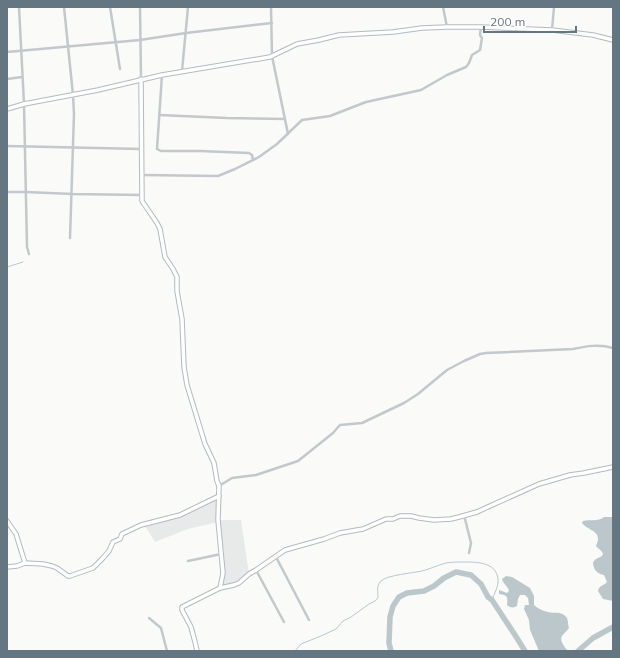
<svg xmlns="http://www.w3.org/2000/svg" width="620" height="658" font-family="Mulish,sans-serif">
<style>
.built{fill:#e8e9e9}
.water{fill:#bbc7cb}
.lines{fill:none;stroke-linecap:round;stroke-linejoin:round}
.stream{stroke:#bbc7cb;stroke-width:1}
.river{stroke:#bbc7cb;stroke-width:5.5}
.secondary-casing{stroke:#b3babf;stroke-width:5.5}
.street{stroke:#c3c8cc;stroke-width:2.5}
.secondary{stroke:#fff;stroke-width:3.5}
</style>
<rect width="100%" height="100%" fill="#fafaf8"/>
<polygon class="built" points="219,496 218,520 241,520 249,574 239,583 220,588 222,582 218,522 188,529 155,542 144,524 171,517"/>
<g class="water">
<path d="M604,517H613V601L603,599L598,591C599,585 604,586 607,582L604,575C597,574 593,569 593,562L596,559L602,556L603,554C602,550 598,549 596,546C597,543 598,541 598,539C599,531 586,529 582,523L583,521C590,519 598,522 604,517Z"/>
<path d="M506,576L512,577L530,588L534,596V605C537,608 543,611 548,612C555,614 561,610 567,618C568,620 568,625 569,628C567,631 564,633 562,636C559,641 565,647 568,651L557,650L539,651L530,630L529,620L524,609L525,605H529L528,598L525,595H520L518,599L517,606C514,608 510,608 507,605C508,596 507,595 499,594V590L507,593L509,591C508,586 503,584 502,579Z"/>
</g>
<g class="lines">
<g class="stream">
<polyline points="7,267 23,262"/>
<path d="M295,651L301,644L321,636L336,629L343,621L351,617L369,604L375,601L378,598C378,592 376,586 381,581C387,575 413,573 422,571C430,569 438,565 446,563C451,562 458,562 464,562C477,562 496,562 498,579C499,586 494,594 492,600"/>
</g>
<g class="river">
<polyline points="391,651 389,643 390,617 393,606 399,597 407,593 424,591 434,586 444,578 456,572 471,575 481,584 488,597 492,600 515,635 525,651"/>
<polyline points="578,651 593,638 613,627"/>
</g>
<defs>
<g id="secondary">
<polyline points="141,79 142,201 157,223 160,229 165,257 173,269 177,277 177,291 182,319 184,367 187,385 205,444 214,463 217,481 219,486 218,520 223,573 220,588"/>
<polyline points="7,109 24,104 98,90 162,75 270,57 297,44 319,40 339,35 393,32 422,28 447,27 481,27 552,30 593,35 613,40"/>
<polyline points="7,521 16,534 25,563"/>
<polyline points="7,567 17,566 25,563 43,564 52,566 57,568 68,576 70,576 93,568 103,558 109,551 113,542 120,539 122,534 141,525 180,515 219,496"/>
<polyline points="197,651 195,642 191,627 182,610 182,607 220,588 234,585 239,583 249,574 256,570 285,550 324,539 340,533 363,529 386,519 393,519 400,516 411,516 419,518 434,520 451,519 459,517 477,512 490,506 539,484 570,475 584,473 613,467"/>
</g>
</defs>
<use href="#secondary" class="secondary-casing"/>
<g class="street">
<polyline points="19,7 24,104 27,247 29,254"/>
<polyline points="64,7 73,95 74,114 70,238"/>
<polyline points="110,7 120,69"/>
<polyline points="140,7 141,79"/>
<polyline points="271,7 272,56 288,134"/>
<polyline points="443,7 447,27"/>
<polyline points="552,30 554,7"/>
<polyline points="7,52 140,40 186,33 272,23"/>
<polyline points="182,71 188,7"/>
<polyline points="162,75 157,149 161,151 200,151 249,153 252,155 253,160"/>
<polyline points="7,79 22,77"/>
<polyline points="159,115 227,118 285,119"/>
<polyline points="7,146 141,149"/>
<polyline points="142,175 218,176 235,169 259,157 277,144 302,120 330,116 366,102 421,90 447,75 466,67 469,63 472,55 480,50 482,38 480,35 481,27"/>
<polyline points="7,192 26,192 72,194 141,195"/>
<path d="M219,486L232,478L256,475L298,461L333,433L340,425L362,423L404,403L418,394L447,370L464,361L480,354L486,353L573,349C587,346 599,344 613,348"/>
<polyline points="464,515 471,543 469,553"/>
<polyline points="276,557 309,620"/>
<polyline points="188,561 221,554"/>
<polyline points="256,570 284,622"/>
<polyline points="149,618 161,628 167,651"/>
</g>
<use href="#secondary" class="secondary"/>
</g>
<rect width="620" height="658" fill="none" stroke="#657683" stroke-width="16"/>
<path d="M484 26v6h92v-6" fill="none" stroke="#657683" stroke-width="2"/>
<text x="490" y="26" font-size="12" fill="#657683" stroke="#ffffff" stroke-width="3" paint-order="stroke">200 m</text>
</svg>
